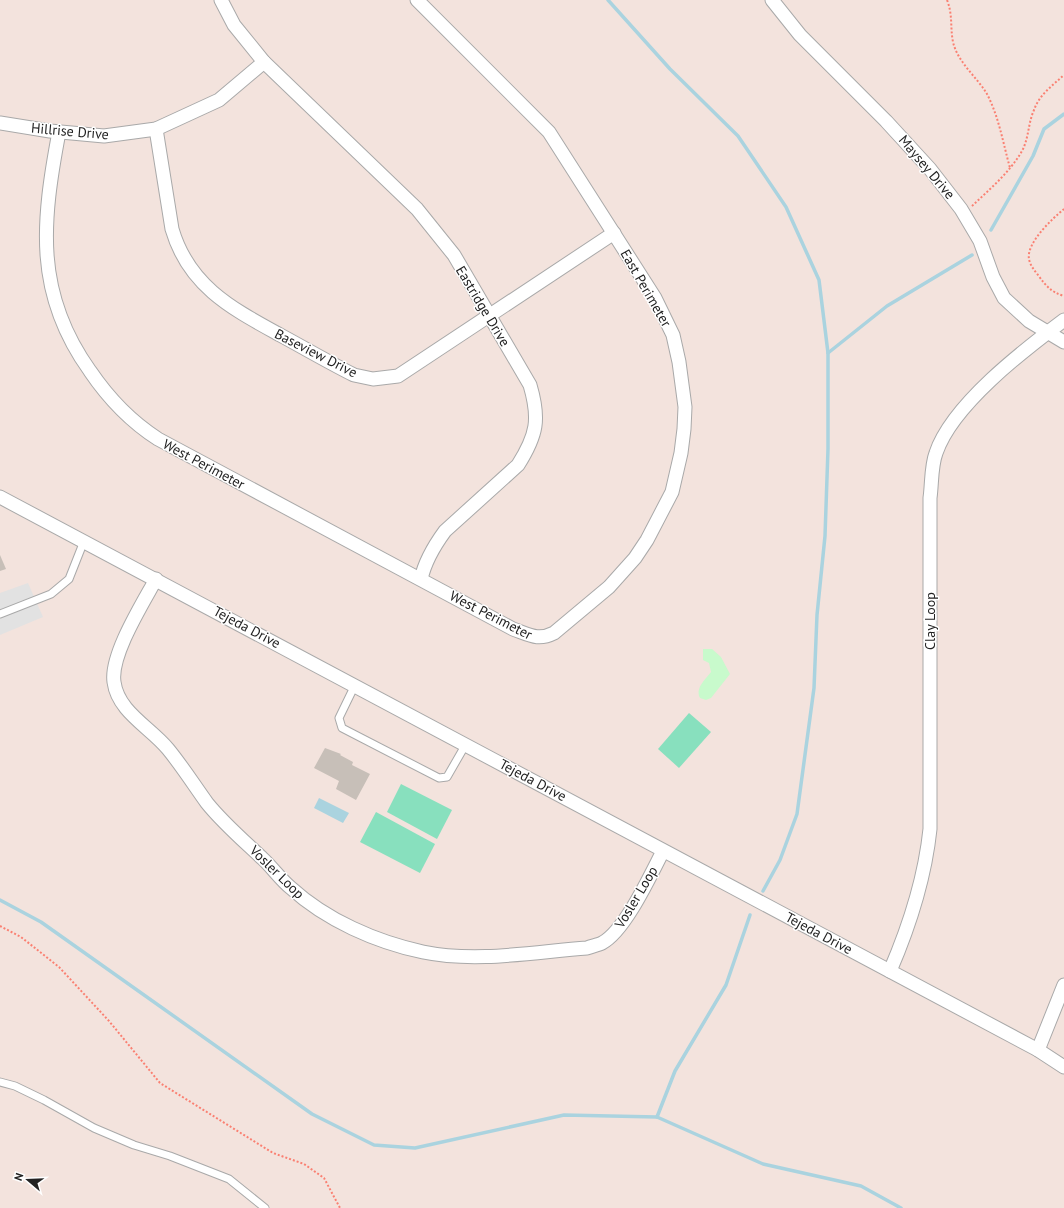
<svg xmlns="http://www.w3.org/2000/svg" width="1064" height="1208" font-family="'PT Sans',sans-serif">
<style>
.military{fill:#f3e3dd}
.park{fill:#c8facc}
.pitch{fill:#88e0be}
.parking{fill:#e2e2e2}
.water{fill:#aad3df}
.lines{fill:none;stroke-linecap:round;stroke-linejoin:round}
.stream{stroke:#aad3df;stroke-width:3.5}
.building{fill:#c7bfb8}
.service-casing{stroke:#a9a9a9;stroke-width:9}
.minor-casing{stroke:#a9a9a9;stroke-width:15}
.path{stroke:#fa8072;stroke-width:2;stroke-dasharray:2 2;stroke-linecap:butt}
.service{stroke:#fff;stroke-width:7}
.minor{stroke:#fff;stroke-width:13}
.labels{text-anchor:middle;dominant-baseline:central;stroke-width:3;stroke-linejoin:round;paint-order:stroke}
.street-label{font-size:14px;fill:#222;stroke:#fff}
</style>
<rect width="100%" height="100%" fill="#f2efe9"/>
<rect class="military" x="0" y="0" width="1064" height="1208"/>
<path class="park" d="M703,649H712L721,657L730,674L711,698L706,700L700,698C695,688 705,680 711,672L709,663L703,660Z"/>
<g class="pitch">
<polygon points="689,713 711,732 679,768 658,749"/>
<polygon points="401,784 452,810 437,839 387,812"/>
<polygon points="376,812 435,844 420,873 360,842"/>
</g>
<polygon class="parking" points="28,583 43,617 0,635 0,593"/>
<polygon class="water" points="319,798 349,813 343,823 314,808"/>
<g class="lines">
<g class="stream">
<polyline points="608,0 670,69 738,136 786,207 819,280 828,353 828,449 825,536 817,615 814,688 797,814 780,860 763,891"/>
<polyline points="991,230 1033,156 1044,129 1064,114"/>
<polyline points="828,353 887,306 972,255"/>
<polyline points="0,900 41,922 312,1114 374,1145 415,1148 564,1115 657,1117 763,1164 861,1186 901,1208"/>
<polyline points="657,1117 675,1071 726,985 750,915"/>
</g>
</g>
<g class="building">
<polygon points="0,555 6,569 0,571"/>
<polygon points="325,748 341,754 340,755 353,762 352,765 370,774 356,800 336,789 339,781 314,768"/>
</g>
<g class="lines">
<defs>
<g id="service">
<polyline points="0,614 51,594 69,579 84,541"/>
<polyline points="355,685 339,718 342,728 439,778 447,777 466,744"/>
<polyline points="0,1082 15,1086 44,1100 94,1128 134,1145 170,1156 229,1179 265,1208"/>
</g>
<g id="minor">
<path d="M221,0L234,25L264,62L417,209L454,255L530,385C540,419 537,435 518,465L445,531C434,546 425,561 421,579"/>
<polyline points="772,0 800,35 886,121 930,169 961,209 980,241 993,277 1004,298 1029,321 1064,342"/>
<polyline points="0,123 50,131 104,136 156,129 219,100 264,62"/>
<path d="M156,129L172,229C189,287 233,309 282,336C306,349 330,363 354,375L373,379L398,376L614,233"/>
<path d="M59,132C42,222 34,293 90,371C109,399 130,421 158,439L513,629C530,635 538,641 554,633L609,587L635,558L647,540L672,492L681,453L684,429L685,407L679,362L673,335L655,298L549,132L417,0"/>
<polyline points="0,497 1038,1050 1064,1067"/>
<path d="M156,579C143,603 110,655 114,682C118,712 150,727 168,749C182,766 194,785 207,803C223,823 243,840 262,858C272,867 280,879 291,888C326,920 376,942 423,952C476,963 534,952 587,948C592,946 598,945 602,943C625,931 651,874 663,851"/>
<path d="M890,971C909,927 925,877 930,829V498C932,484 931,466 936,453C952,405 1024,350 1064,320"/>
<polyline points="1038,1050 1064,985"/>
</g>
</defs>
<use href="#service" class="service-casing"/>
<use href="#minor" class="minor-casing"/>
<g class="path">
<path d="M947,0C953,15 950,27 953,42C958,63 977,77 987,94C999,117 1003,143 1010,168"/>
<path d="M972,206C990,189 1010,172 1022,151C1029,138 1028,123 1034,110C1039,95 1053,85 1064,75"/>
<path d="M1064,209C1053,218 1026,243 1029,259C1030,265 1034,270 1038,275C1046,286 1051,292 1064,296"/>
<polyline points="0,926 21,937 59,967 109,1021 160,1083 273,1153 304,1164 324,1178 340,1208"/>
</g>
<use href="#service" class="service"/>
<use href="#minor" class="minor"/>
</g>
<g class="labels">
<g class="street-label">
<text transform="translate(70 131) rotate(5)">Hillrise Drive</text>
<text transform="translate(927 167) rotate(50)">Maysey Drive</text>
<text transform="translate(646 288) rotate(60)">East Perimeter</text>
<text transform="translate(483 306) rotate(59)">Eastridge Drive</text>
<text transform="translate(316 353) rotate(27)">Baseview Drive</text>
<text transform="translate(204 464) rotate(28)">West Perimeter</text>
<text transform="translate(491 615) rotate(27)">West Perimeter</text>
<text transform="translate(930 621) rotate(-90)">Clay Loop</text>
<text transform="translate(247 627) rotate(28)">Tejeda Drive</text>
<text transform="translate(533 780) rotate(28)">Tejeda Drive</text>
<text transform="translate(277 872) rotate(44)">Vosler Loop</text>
<text transform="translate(636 897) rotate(-59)">Vosler Loop</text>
<text transform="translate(819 933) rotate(28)">Tejeda Drive</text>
</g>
</g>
<g transform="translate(28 1180) rotate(289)" stroke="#ffffff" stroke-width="3" paint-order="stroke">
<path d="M0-3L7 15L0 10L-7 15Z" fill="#222222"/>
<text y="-6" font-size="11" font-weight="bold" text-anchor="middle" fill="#222222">N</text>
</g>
</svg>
